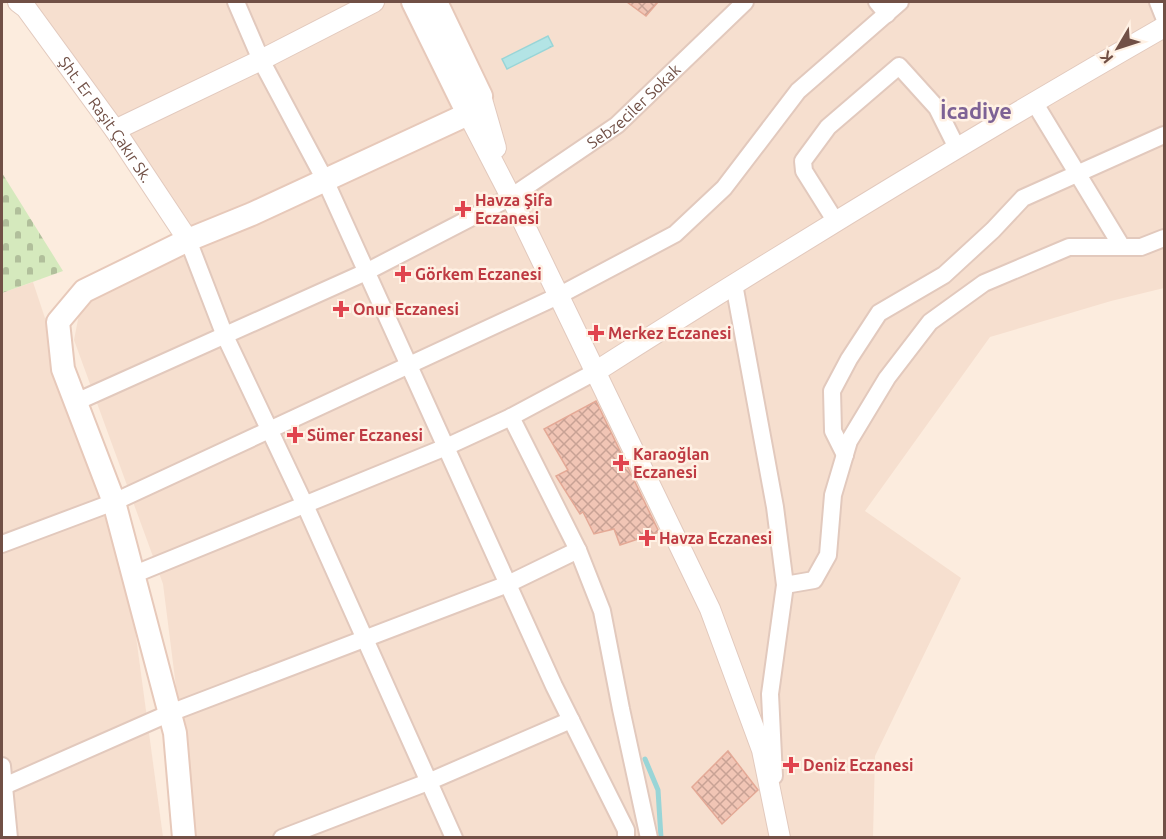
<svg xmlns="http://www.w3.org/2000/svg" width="1166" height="839" font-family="Ubuntu,sans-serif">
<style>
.residential{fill:#f6dfcf}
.cemetery{fill:url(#cemetery-stones)}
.water{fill:url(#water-ripples);stroke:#99d5d7;stroke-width:1.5}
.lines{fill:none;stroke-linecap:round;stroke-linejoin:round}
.stream{stroke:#99d5d7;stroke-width:5}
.building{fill:url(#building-cross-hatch);stroke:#e4a996;stroke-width:1.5}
.minor-casing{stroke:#e2c9bd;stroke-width:20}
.tertiary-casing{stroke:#e2c9bd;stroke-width:22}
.secondary-casing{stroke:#e7c9ba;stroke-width:26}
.minor{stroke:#fff;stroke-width:16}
.tertiary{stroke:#fff;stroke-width:20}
.secondary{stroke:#fff;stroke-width:22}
.health-dot{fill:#e0444e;stroke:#fff1e4;stroke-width:2}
.labels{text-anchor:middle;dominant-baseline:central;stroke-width:5;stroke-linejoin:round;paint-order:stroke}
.street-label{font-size:16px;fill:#715046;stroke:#fff1e4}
.health-label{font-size:16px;font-weight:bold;fill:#be3a42;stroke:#fff1e4;text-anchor:start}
.district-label{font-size:22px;font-weight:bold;fill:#7d6295;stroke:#fff1e4}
</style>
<defs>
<pattern id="cemetery-stones" width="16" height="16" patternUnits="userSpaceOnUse" patternTransform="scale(1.5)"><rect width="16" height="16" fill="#d5e9bd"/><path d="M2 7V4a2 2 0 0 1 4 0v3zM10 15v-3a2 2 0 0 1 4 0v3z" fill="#b1bf9b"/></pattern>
<pattern id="water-ripples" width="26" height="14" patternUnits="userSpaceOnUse" patternTransform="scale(1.5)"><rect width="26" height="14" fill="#b3e4e5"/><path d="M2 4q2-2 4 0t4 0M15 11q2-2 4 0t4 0" fill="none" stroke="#96bbbb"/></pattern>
<pattern id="building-cross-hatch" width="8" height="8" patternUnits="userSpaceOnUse" patternTransform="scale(1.5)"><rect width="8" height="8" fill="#f1c5b5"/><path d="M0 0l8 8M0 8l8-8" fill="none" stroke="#c8a295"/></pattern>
</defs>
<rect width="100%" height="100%" fill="#fcecde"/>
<g class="residential">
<polygon points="2,2 1164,2 1164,288 1111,301 990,337 865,511 961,578 875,756 873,837 195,837 163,584 74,340 86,278 185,237 12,2 2,4"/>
<polygon points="33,282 126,562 163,837 2,838 2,293"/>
</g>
<polygon class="cemetery" points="2,173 63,271 2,293"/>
<polygon class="water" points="548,36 553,46 507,69 502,59"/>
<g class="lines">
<polyline class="stream" points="645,759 658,790 661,838"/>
</g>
<g class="building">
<polygon points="627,2 658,2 646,16"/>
<polygon points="596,401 659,532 620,545 614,529 594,534 583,512 580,514 556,476 568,470 544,429"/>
<polygon points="728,751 758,790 722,824 692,787"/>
</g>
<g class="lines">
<defs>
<g id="minor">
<polyline points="236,2 261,60 325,180 554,686 626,830 626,838"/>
<polyline points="877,2 887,14"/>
<polyline points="1158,2 1164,17"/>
<polyline points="1034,102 1122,247"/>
<polyline points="836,222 804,171 803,161 828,127 899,66 937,108 957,148"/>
<polyline points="188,240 225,336 305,505 454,838"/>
<polyline points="734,284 775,507 785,585 770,694 774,776"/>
<path id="s1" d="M76,402L366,272L511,197L617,125L745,2"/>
<polyline points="511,417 578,550 602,611 621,709 649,838"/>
<polyline points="845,455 833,431 832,391 849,359 879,313 944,275 993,230 1023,198 1164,135"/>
<polyline points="2,544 114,502 558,296 675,234 724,188 798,91 900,2"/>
<polyline points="135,574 446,447 511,417 595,372"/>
<polyline points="785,585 814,580 828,555 833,495 849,441 887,378 930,322 984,283 1069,247 1141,247 1164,238"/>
<polyline points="2,766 9,838"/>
<polyline points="2,787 170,713 508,584 578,550"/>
<polyline points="282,838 428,782 571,720"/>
</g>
<g id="tertiary">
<path id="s2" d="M18,2L26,8L115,130L188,240"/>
<polyline points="481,96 496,148"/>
<polyline points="468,114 511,197 710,609 762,750 780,838"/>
<polyline points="115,130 261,60 374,2"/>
<path d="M595,372C782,253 972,137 1164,27"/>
</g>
<g id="secondary">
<polyline points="413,2 468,114"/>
<polyline points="184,838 175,733 114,502 63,369 58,322 84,291 188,240 252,214 468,114 481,96 436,2"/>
</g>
</defs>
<use href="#minor" class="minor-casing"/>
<use href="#tertiary" class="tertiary-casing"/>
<use href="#secondary" class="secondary-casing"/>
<use href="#minor" class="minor"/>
<use href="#tertiary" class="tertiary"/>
<use href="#secondary" class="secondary"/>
</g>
<g class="health-dot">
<path d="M460 200h6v6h6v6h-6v6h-6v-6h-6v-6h6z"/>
<path d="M400 265h6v6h6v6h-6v6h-6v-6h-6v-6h6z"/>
<path d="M338 300h6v6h6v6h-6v6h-6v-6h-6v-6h6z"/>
<path d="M593 324h6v6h6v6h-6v6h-6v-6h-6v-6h6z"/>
<path d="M292 426h6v6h6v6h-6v6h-6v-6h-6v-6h6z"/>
<path d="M618 454h6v6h6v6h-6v6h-6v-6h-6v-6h6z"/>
<path d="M644 529h6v6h6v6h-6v6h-6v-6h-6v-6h6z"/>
<path d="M788 756h6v6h6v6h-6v6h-6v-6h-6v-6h6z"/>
</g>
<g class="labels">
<g class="street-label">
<text stroke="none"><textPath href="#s1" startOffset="634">Sebzeciler Sokak</textPath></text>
<text stroke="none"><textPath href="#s2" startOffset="147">Şht. Er Raşit Çakır Sk.</textPath></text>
</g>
<g class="health-label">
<text x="475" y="200">Havza Şifa<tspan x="475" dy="18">Eczanesi</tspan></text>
<text x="415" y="274">Görkem Eczanesi</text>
<text x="353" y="309">Onur Eczanesi</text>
<text x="608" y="333">Merkez Eczanesi</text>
<text x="307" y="435">Sümer Eczanesi</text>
<text x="633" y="454">Karaoğlan<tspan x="633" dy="18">Eczanesi</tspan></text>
<text x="659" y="538">Havza Eczanesi</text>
<text x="803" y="765">Deniz Eczanesi</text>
</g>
<g class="district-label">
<text x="976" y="110">İcadiye</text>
</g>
</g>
<rect width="1166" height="839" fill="none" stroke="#715046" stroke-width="6"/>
<g transform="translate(1118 48) rotate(231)" stroke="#fff1e4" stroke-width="4.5" paint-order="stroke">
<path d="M0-4.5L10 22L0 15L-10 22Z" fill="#715046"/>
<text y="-9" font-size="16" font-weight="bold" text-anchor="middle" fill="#715046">K</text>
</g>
</svg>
